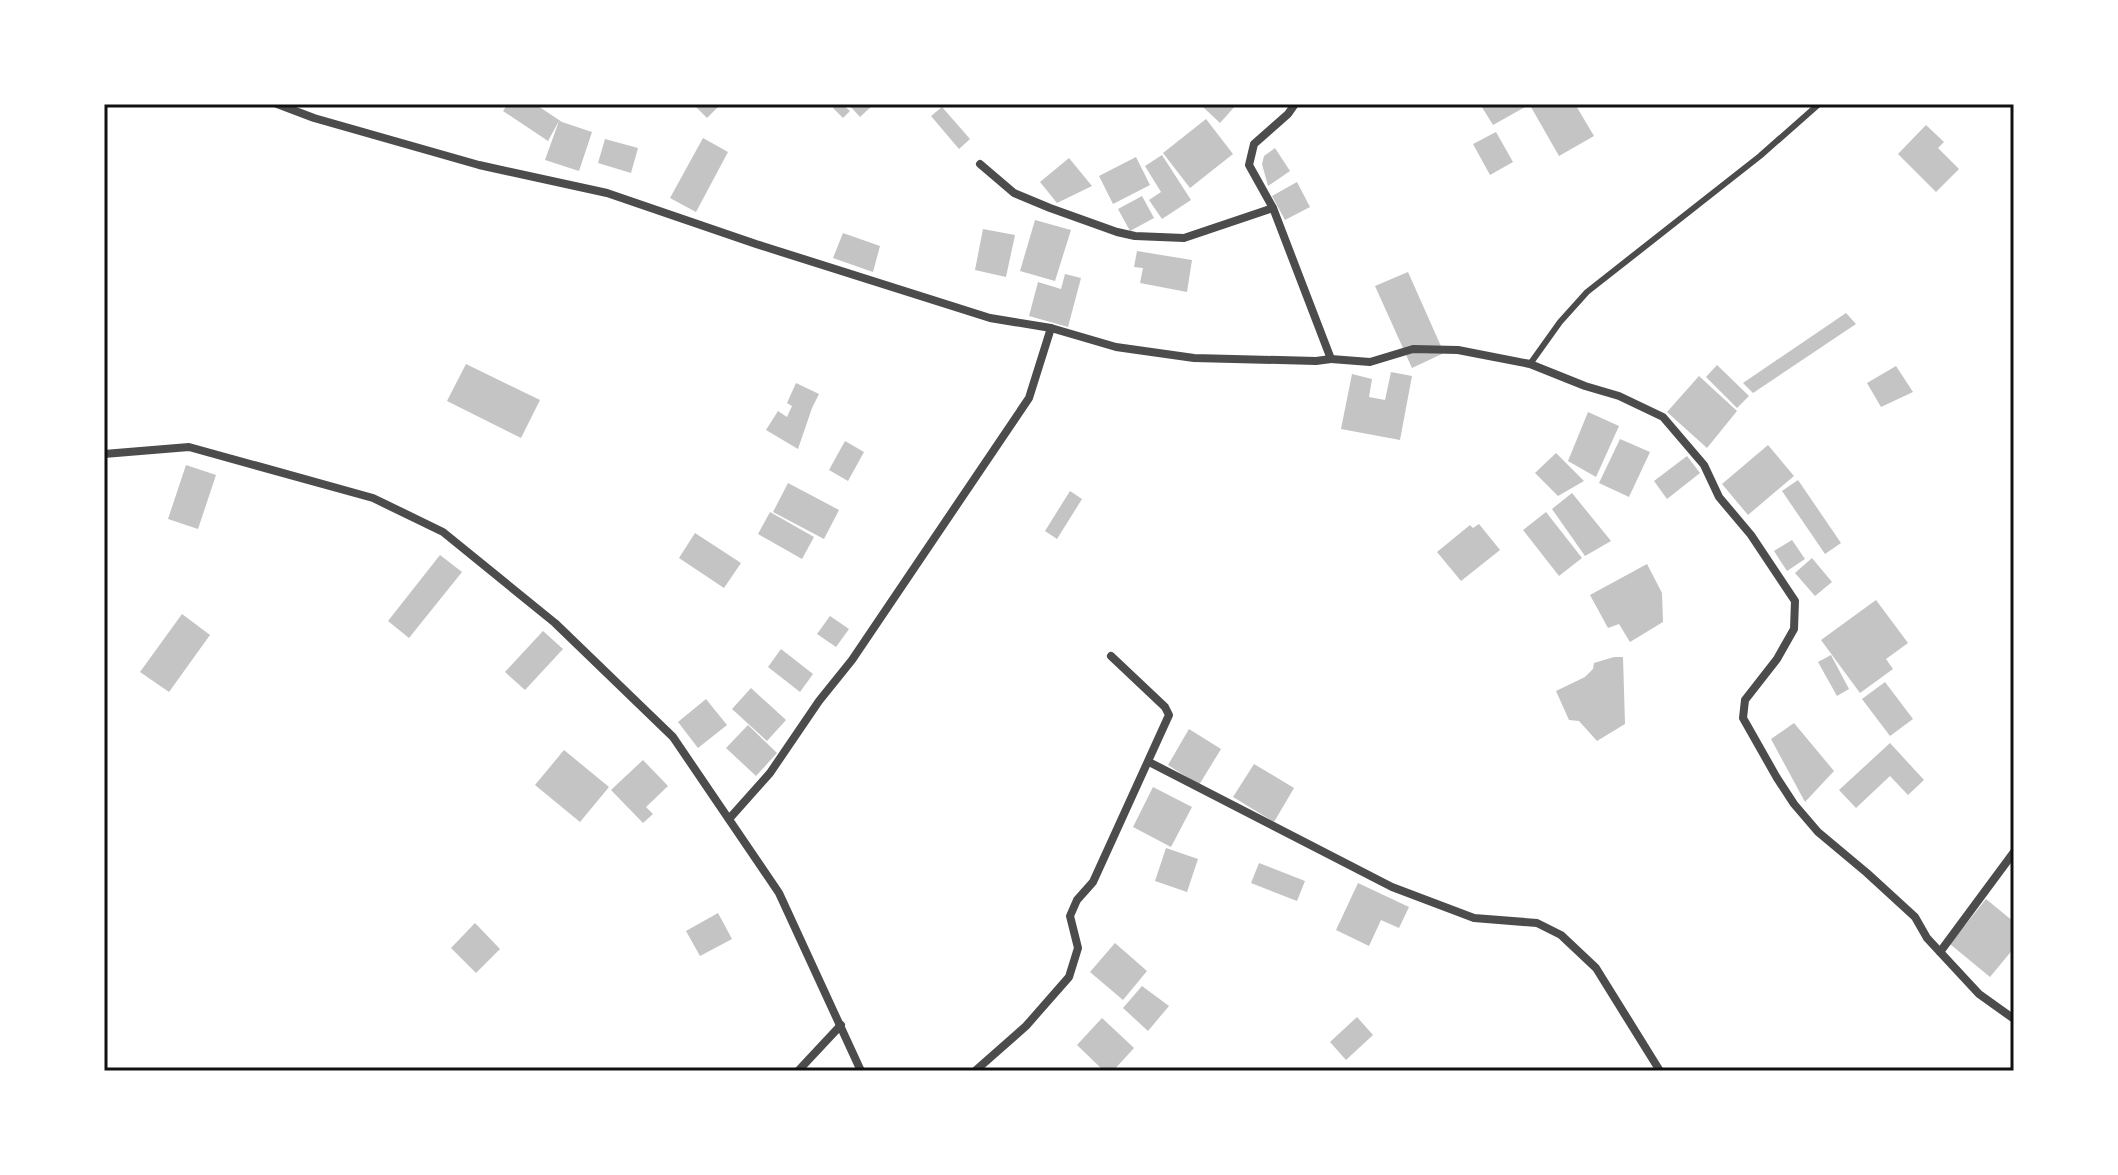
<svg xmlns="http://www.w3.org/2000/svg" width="2118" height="1175" font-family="'Public Sans',sans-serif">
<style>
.building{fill:#c4c4c4}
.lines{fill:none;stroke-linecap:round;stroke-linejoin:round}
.pedestrian{stroke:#4c4c4c;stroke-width:6}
.minor{stroke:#4c4c4c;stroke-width:8}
.neatline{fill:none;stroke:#111;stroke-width:3}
</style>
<rect width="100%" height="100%" fill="#fff"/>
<g class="building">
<polygon points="508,104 535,104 562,122 592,132 579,171 545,160 559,121 548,141 503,111"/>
<polygon points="699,104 721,104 707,118 696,107"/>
<polygon points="836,104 842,104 850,111 843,118 833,108"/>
<polygon points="852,104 874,104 860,117 850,106"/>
<polygon points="1206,104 1237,104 1220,123 1203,107"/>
<polygon points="1480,104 1525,104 1527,106 1493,125"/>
<polygon points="1537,104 1575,104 1594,136 1559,156 1531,107"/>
<polygon points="942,107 970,139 959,149 931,116"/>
<polygon points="1206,119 1233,154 1190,188 1163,153"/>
<polygon points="1926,125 1944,142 1938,148 1959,169 1936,192 1898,154"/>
<polygon points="1496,132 1513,162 1490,175 1473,144"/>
<polygon points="703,138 728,152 696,212 670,198"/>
<polygon points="605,139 638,148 631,173 598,163"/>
<polygon points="1275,148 1290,171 1268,186 1262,164 1264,156"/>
<polygon points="1162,155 1191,200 1162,219 1149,200 1161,192 1145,166"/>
<polygon points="1136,157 1150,185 1113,204 1099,176"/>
<polygon points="1069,158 1092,186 1057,203 1040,182"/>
<polygon points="1297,182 1310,207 1285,220 1272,196"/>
<polygon points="1142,196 1154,218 1130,231 1118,209"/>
<polygon points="1035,220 1071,230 1055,281 1020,271"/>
<polygon points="983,229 1015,235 1006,277 975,270"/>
<polygon points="843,233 880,246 873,272 833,258"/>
<polygon points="1137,251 1192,260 1187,292 1140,283 1143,268 1134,267"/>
<polygon points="1408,272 1444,353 1412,368 1375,286"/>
<polygon points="1065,274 1081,278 1068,327 1029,316 1038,282 1061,289"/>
<polygon points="1846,313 1856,324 1753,393 1743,383"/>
<polygon points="466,364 540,400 521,438 447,401"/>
<polygon points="1717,365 1749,396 1737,408 1706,377"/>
<polygon points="1896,366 1913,392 1881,407 1867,383"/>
<polygon points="1391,372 1412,376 1400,440 1341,429 1352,374 1372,379 1369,397 1385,400"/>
<polygon points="1699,376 1737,411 1707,448 1667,412"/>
<polygon points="796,383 819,394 812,408 798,449 766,430 778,411 787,417 792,406 787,403"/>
<polygon points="1588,412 1619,426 1596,477 1568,461"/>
<polygon points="1620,439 1650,452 1629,497 1599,483"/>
<polygon points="845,441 864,452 848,481 829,470"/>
<polygon points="1768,445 1794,476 1748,515 1722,484"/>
<polygon points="1556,453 1584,481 1558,496 1535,473"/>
<polygon points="1687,456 1700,473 1667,499 1654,481"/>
<polygon points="186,465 216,475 198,529 168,519"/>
<polygon points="1798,480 1841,543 1825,554 1782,491"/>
<polygon points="788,483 839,510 824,539 773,512"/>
<polygon points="1070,491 1082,499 1057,539 1045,531"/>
<polygon points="1572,493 1611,541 1585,556 1552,509"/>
<polygon points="770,512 814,537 802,559 758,534"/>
<polygon points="1546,512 1582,558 1559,576 1523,530"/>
<polygon points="1479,524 1500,550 1461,581 1437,552 1470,525 1473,528"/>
<polygon points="695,533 741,563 724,588 679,558"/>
<polygon points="1792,540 1805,559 1787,571 1774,551"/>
<polygon points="440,555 462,572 409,638 388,621"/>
<polygon points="1812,558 1832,582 1815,596 1795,573"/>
<polygon points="1647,564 1662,593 1663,622 1630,642 1619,624 1608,628 1590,595"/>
<polygon points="1876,600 1908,643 1886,659 1893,669 1860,693 1821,640"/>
<polygon points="182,614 210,635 169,692 140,672"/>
<polygon points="830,616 849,629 836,647 817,634"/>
<polygon points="543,631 563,649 525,690 505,672"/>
<polygon points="781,649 813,674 800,692 768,667"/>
<polygon points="1831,655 1849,689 1837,696 1818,662"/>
<polygon points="1614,657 1623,657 1625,724 1597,741 1579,721 1569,720 1556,691 1585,677 1593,669 1594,663"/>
<polygon points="1885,682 1913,719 1890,736 1862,699"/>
<polygon points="751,688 786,720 767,741 732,709"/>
<polygon points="706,699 727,725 698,748 678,722"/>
<polygon points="1794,723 1834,771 1805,802 1771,739"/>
<polygon points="748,725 777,753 756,776 726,748"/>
<polygon points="1189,729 1221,749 1199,785 1168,765"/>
<polygon points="1890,743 1924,780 1908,795 1890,776 1856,808 1839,790"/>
<polygon points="564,750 609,787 580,822 535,785"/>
<polygon points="643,760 668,786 646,807 653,814 643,823 611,790"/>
<polygon points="1254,764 1294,788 1274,822 1233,797"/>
<polygon points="1153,787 1192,807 1171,847 1133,827"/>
<polygon points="1166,848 1198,859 1187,892 1155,881"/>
<polygon points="1259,863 1305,881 1297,901 1251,883"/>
<polygon points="1358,883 1409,907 1399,928 1381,920 1369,946 1336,930"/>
<polygon points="1986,899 2014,922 2014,948 1990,977 1950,944"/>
<polygon points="718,913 732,939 700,956 686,931"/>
<polygon points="475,923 500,949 476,973 451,948"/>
<polygon points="1115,943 1147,971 1123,1000 1090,972"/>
<polygon points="1142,986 1169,1006 1148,1031 1123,1008"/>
<polygon points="1357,1017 1373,1035 1346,1060 1330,1042"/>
<polygon points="1102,1018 1134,1048 1113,1071 1104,1071 1077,1045"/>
</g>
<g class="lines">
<polyline class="pedestrian" points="1530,364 1560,322 1587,292 1760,156 1819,104"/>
<g class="minor">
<polyline points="277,104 314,118 479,165 607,193 756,244 990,318 1051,328 1116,347 1194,358 1316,361 1331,359"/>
<polyline points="1295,104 1288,114 1254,144 1249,165 1273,208 1331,359 1370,362 1413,349 1458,350 1530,364 1585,386 1619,396 1663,417 1704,465 1719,497 1751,535 1795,601 1794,629 1777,659 1745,700 1743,718 1777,778 1794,804 1818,832 1867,873 1915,917 1927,938 1979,994 2014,1019"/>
<polyline points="980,164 1014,193 1050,208 1117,232 1135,236 1184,238 1273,208"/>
<polyline points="104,454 189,447 373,498 443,532 555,623 673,737 779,893 861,1071"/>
<polyline points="1149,762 1392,887 1474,918 1537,923 1561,935 1596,968 1660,1071"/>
<polyline points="729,819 770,773 819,701 852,660 1029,398 1051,328"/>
<polyline points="1940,952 2014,852"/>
<polyline points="798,1071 841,1025"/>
<polyline points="975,1071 1026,1026 1069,977 1078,948 1070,916 1077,900 1093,882 1169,715 1165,707 1111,656"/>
</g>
</g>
<rect width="2118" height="1175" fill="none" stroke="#ffffff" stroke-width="212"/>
<rect x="106" y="106" width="1906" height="963" class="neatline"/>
</svg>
